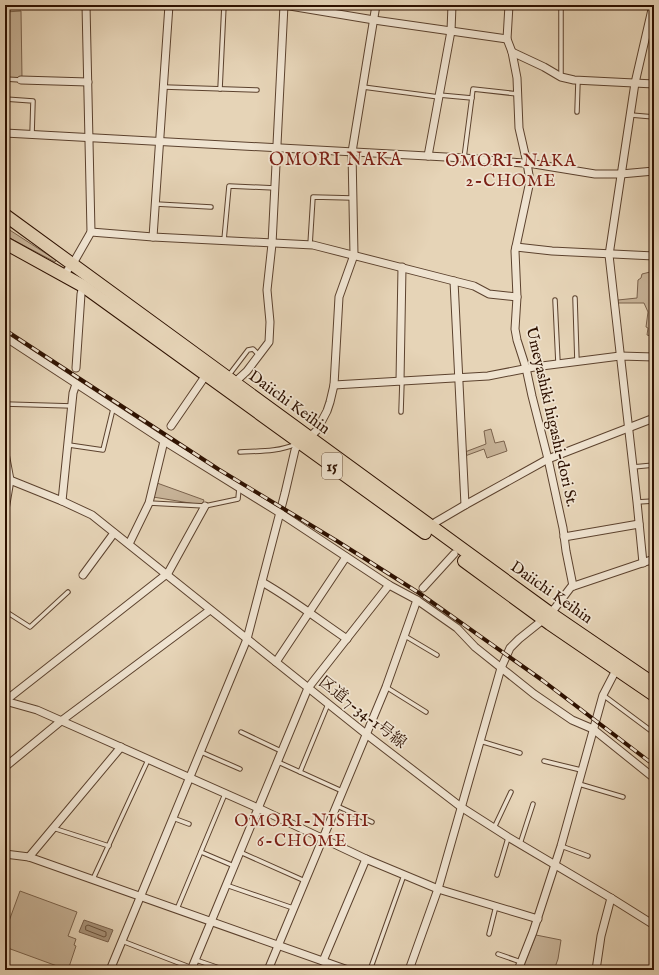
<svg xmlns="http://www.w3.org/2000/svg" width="659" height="975" font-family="'IM FELL English','Noto Serif JP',serif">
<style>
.green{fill:#c7b398;stroke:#7a624c}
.water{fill:#a79279;stroke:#775e49}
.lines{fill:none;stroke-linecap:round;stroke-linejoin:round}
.shore{stroke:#6a523c;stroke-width:1}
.lane-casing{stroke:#5c422e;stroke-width:5.5}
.street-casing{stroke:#5c422e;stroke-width:9}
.highway-casing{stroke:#2e1100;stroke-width:14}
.lane{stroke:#efe3d0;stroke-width:3.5}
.street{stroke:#efe3d0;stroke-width:7}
.highway{stroke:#e6d4b7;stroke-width:12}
.rail-casing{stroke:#2e1100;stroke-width:4}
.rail{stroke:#efe3d0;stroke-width:2.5;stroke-dasharray:8;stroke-linecap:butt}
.labels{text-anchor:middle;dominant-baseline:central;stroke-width:3.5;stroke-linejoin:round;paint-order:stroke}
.shield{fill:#efe3d0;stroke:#68503e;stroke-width:1}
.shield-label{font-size:15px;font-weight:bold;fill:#2e1100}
.street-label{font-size:16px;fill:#2e1100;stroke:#efe3d0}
.neighbourhood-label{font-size:17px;letter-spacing:1px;fill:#7a1f14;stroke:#efe3d0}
.quarter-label{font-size:18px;letter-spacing:1px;fill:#7a1f14;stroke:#efe3d0}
</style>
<rect width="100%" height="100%" fill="#e6d4b7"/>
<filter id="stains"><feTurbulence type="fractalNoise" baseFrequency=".005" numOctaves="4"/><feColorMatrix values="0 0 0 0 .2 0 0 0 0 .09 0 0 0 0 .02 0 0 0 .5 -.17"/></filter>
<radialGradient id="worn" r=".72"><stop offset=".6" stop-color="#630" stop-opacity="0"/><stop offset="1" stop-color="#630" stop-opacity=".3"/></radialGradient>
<g class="green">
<polygon points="21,11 22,78 5,78 5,12"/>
<polygon points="5,227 56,260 55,262 6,236"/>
<polygon points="654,271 654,337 647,335 648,328 646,327 648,312 644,303 618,303 618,300 637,298 638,280 641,278 642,274"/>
<polygon points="491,429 495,443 504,441 507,451 487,458 484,449 465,456 465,452 486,444 484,431"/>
<polygon points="157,483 204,500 202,505 153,497"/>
<polygon points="20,891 77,912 68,936 76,939 74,945 76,946 68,970 5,947 5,932"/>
<polygon points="536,935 561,940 558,959 554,970 522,970"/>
</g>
<polygon class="water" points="84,920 113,930 108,942 79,932"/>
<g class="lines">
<polygon class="shore" points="86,926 88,925 106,932 106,936 104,937 86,930"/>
<defs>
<g id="lane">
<polyline points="561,76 561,5"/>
<polyline points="5,79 21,80"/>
<polyline points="164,87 257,90"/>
<polyline points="363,87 439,97"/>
<polyline points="220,89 224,5"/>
<polyline points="439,95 472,98"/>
<polyline points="5,99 33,101 32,135"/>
<polyline points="577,112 578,81"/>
<polyline points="631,115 654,117"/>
<polyline points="464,158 473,89 518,94"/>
<polyline points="156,204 211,207"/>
<polyline points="224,240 229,186 275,188"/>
<polyline points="310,245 313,197 352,198"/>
<polyline points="575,298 577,362"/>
<polyline points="555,300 558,363"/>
<polyline points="229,375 248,350 253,349 259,355"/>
<polyline points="5,404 72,406"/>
<polyline points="401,412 402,381"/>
<polyline points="69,445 103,450 113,409"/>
<path d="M240,452C259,451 278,452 296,444"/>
<polyline points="633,467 654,465"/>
<polyline points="637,502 654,501"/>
<polyline points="149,503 205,506 238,499 239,488"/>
<polyline points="5,611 30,627 68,592"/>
<polyline points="405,636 437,655"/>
<polyline points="386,687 426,712"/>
<polyline points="603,695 654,733"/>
<polyline points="241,732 281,751"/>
<polyline points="480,741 520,753"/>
<polyline points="201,752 240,769"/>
<polyline points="544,761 581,770"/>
<polyline points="278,762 342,791"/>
<polyline points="300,772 328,704"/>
<polyline points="579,784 623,797"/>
<polyline points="337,806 372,822"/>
<polyline points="173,818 189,824"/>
<polyline points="53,828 109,846"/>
<polyline points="494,828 511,792"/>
<polyline points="520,844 533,804"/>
<polyline points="561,846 588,856"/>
<polyline points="201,852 234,866"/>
<polyline points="240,852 305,881"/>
<polyline points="497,875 508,838"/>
<polyline points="93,879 148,760"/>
<polyline points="226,885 293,908"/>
<polyline points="177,909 225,794"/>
<polyline points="489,934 496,906"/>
<polyline points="122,941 192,968"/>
<polyline points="498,954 521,962"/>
<polyline points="196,960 225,970"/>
<polyline points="370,970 404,875"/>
</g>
<g id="street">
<polyline points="284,5 374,20 507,39"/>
<polyline points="509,5 507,39 512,52 517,78 519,128 527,163 530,181 515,251 517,297 515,329 517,340 526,368 532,396 548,459 563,528 566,551 573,586"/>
<polyline points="512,52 544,67 561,77 574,80 654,84"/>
<polyline points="21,80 88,82"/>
<polyline points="5,133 464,158 534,164 595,174 621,174 654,171"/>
<polyline points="428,156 451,31 452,5"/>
<polyline points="91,232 153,237 313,245 454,281 474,286 489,294 517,297"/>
<polyline points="153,237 169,5"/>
<polyline points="516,247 552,251 654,256"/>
<polyline points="64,275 75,260 91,232 86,5"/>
<polyline points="454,281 465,505"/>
<polyline points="5,337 164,441 280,513 389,585 417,600 457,628 475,647 534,694 572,720 593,729 654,778"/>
<polyline points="76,368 81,294 83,286"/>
<polyline points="400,381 402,267"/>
<polyline points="234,383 247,371 269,342 270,322 267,290 272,244 284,5"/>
<polyline points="334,385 488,376 534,367 620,356 654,357"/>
<polyline points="171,426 206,375"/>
<polyline points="5,453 10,480 5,510"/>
<polyline points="5,478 62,501 92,515 366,734 461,807 508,837 611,898 654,925"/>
<polyline points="62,501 73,393 76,384"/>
<polyline points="431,527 436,522 465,505 548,459 654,418"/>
<polyline points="564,537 639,524"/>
<polyline points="129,544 149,503 164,441"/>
<polyline points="643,563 637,502 609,255 635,83 653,5"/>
<polyline points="83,575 114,533"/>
<path d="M262,582C292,599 319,620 347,639"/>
<polyline points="423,588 454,554"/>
<polyline points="276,662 346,557"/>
<polyline points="5,701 37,710 258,808 366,859 438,889 538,919"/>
<polyline points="5,701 168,573 205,506"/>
<polyline points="5,767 61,721 210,610"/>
<polyline points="5,854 29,857 348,970"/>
<polyline points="29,857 121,747"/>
<polyline points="323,961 366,859"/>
<polyline points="110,970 247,639 285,493 295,450 299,442 314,433 317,430 327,411 330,402 334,385 339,297 354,255 352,152 376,5"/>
<polyline points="191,970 308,688 389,585"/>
<polyline points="268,970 386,687 417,600"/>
<polyline points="409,970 438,889 501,668 510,648 519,639 544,619 555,608 571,587 654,559"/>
<polyline points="518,970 533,932 561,846 603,695 616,670"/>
<polyline points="596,970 601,936 611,898"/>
</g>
<g id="highway">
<polyline points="5,215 550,613 654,684"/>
<polyline points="5,243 83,286 425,533"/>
<polyline points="464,561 550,624 654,695"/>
</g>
</defs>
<use href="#lane" class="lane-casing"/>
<use href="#street" class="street-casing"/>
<use href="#highway" class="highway-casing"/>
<use href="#lane" class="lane"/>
<use href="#street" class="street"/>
<use href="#highway" class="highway"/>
<defs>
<polyline id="rail" points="5,330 218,469 337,541 419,593 542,680 654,765"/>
</defs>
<use href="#rail" class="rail-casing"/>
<use href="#rail" class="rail"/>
</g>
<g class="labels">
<rect class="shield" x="322" y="453" width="20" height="26" rx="3"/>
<g class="shield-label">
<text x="332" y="466">15</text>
</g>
<g class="street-label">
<text transform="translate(289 403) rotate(36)">Daiichi Keihin</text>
<text transform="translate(551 417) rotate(77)">Umeyashiki higashi-dori St.</text>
<text transform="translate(551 593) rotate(35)">Daiichi Keihin</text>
<text transform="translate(362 713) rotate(38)">区道7-34-1号線</text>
</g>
<g class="neighbourhood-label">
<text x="511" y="161">OMORI-NAKA<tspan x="511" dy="20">2-CHOME</tspan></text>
<text x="302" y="821">OMORI-NISHI<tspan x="302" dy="20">6-CHOME</tspan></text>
</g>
<g class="quarter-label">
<text x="336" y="160">OMORI NAKA</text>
</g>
</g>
<rect width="659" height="975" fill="none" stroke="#e6d4b7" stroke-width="20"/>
<rect x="6" y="6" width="647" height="963" fill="none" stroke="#2e1100" stroke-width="2"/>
<rect x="10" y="10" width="639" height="955" fill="none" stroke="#2e1100"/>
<rect width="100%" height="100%" filter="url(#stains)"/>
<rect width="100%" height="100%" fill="url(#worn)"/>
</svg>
